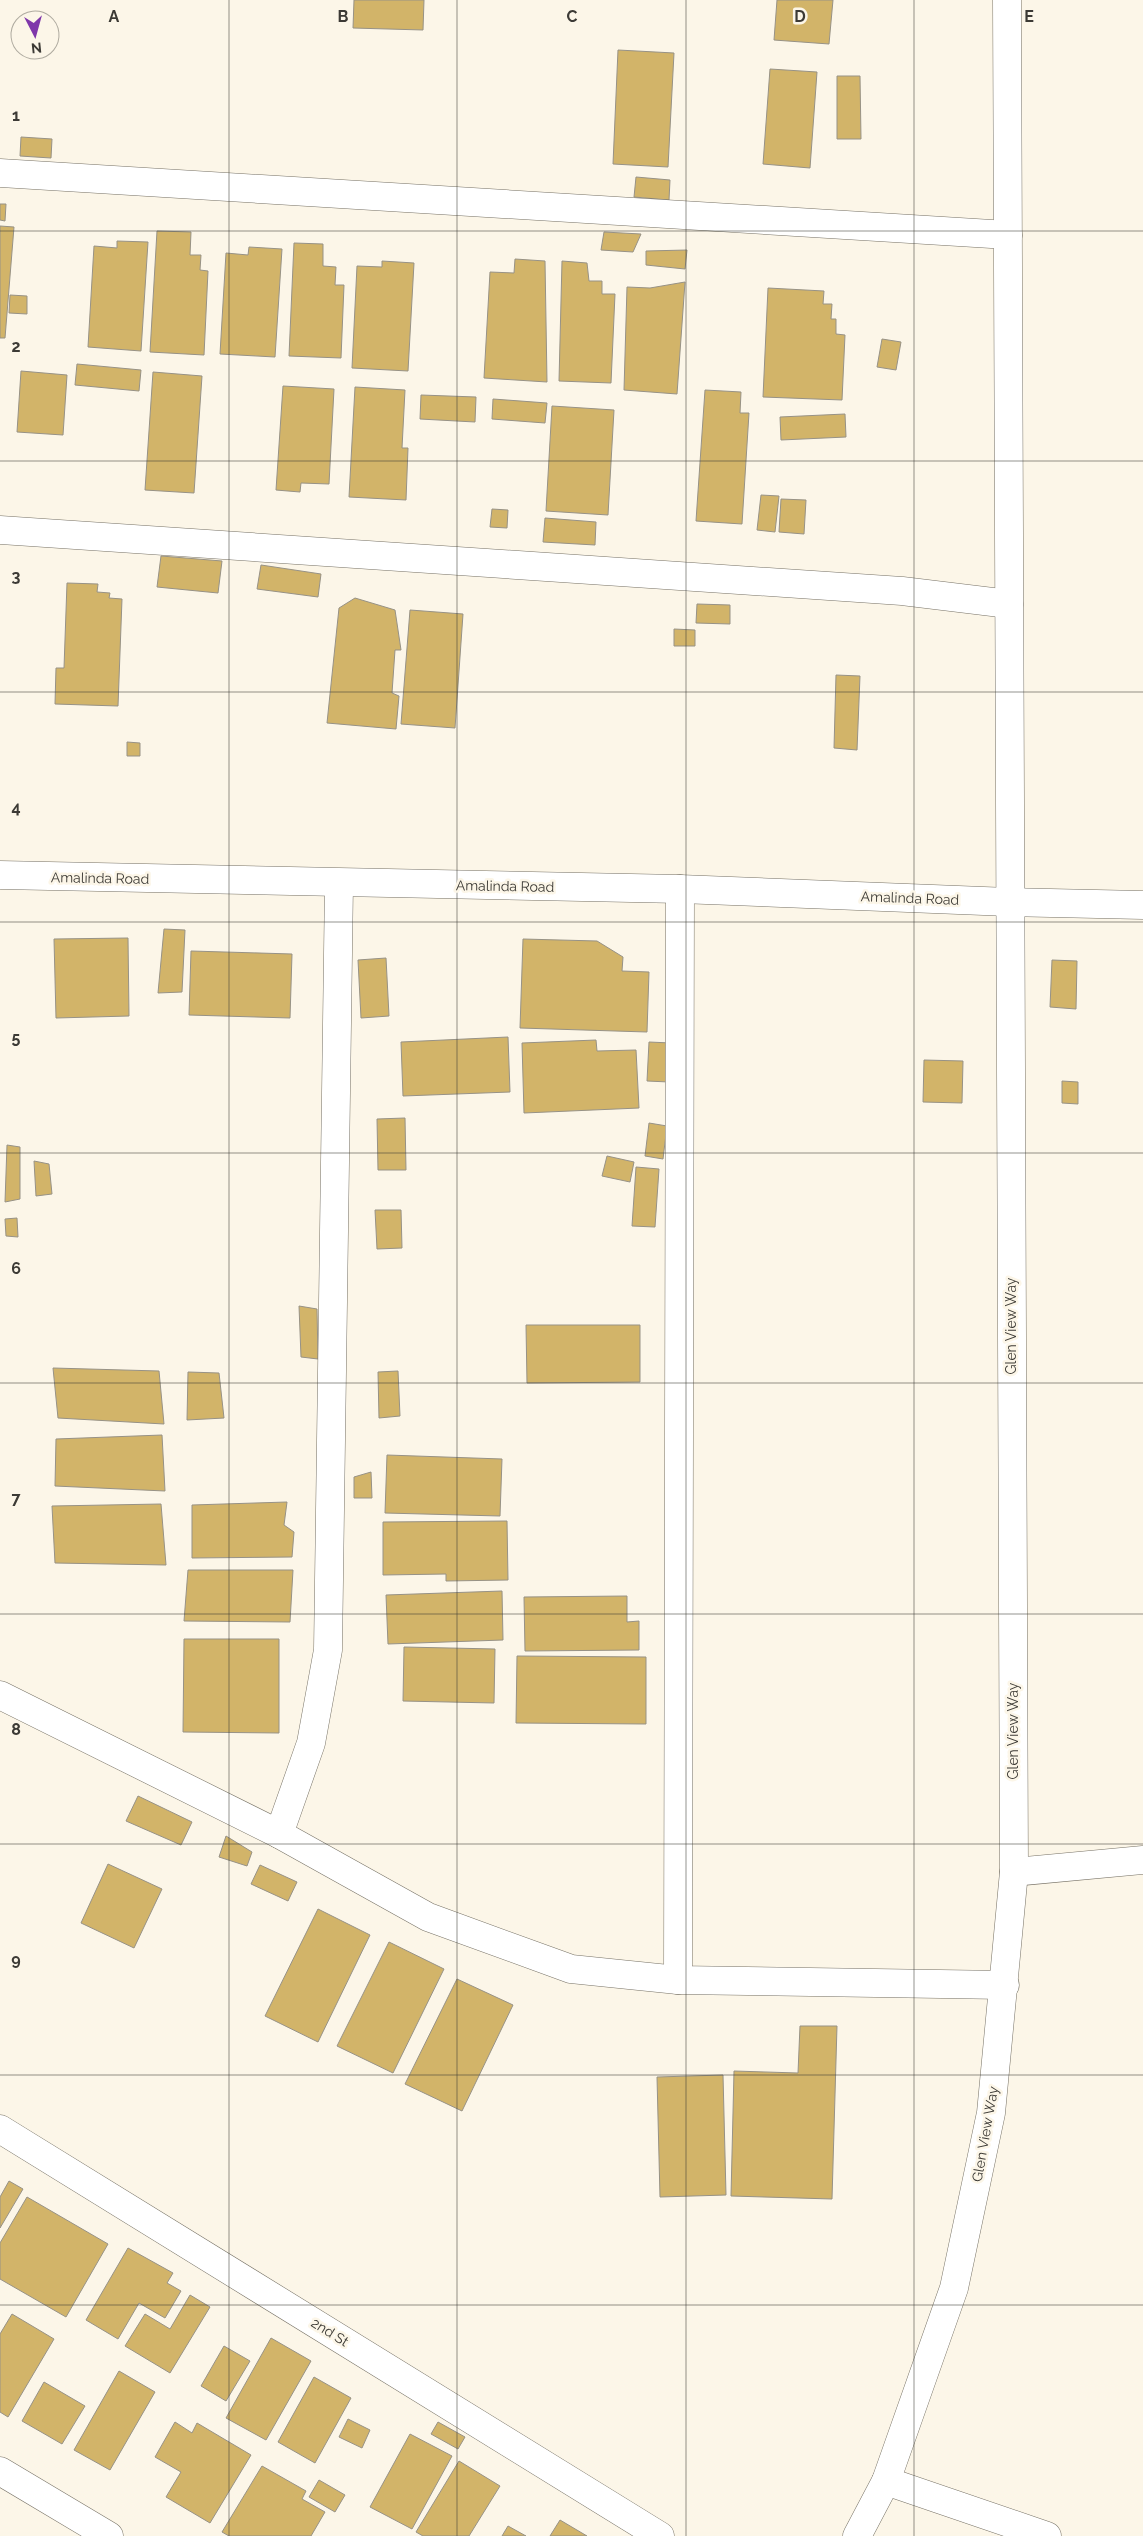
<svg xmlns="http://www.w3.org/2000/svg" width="1143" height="2536" font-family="Raleway,sans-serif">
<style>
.building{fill:#d2b469;stroke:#979286}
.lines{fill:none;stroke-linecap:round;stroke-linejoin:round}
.minor-casing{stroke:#777266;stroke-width:29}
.minor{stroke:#fff;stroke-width:28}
.grid{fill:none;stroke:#3c3a35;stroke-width:1;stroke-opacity:0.55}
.labels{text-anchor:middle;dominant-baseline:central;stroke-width:5;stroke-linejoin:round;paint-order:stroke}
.street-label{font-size:14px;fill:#3c3a35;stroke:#fcf6e8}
.grid-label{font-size:16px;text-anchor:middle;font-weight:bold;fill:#3c3a35;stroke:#fcf6e8;stroke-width:5;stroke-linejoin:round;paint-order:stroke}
</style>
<rect width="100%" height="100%" fill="#fcf6e8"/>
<g class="building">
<polygon points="354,0 424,0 423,30 353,28"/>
<polygon points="777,0 833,0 829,44 774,40"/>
<polygon points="618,50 674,53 668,167 613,164"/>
<polygon points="770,69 817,72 810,168 763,164"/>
<polygon points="837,76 860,76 861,139 837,139"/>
<polygon points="21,137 52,139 51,158 20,156"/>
<polygon points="636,177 670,180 669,200 634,197"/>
<polygon points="0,204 6,204 5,221 0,220"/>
<polygon points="0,226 14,227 5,338 0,338"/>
<polygon points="157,231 191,232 190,255 201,255 200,270 208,271 204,355 150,352"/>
<polygon points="604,232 641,234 633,252 601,250"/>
<polygon points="117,241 148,242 141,351 88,347 94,246 117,248"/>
<polygon points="294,243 323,244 323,266 336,267 335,285 344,285 341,358 289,356"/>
<polygon points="249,247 282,249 275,357 220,354 226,253 248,255"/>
<polygon points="687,250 685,269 646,265 646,251"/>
<polygon points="515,259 545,261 547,382 484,378 490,272 514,273"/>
<polygon points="382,261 414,263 408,371 352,368 357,266 382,267"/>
<polygon points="562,261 587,263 589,281 602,281 602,294 615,294 611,383 559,381"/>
<polygon points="685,282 677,394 624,390 627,287 650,288"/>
<polygon points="768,288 824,291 823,304 832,304 831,319 836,319 836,334 845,335 842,400 763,397"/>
<polygon points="10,295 27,296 27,314 9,313"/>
<polygon points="882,339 901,342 896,370 877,367"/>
<polygon points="77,364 141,370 139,391 75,385"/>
<polygon points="21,371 67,375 63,435 17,432"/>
<polygon points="153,372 202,376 194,493 145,490"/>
<polygon points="283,386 334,389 329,484 301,483 300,492 276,490"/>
<polygon points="355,387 405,390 402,448 408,448 406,500 349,497"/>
<polygon points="705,390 741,392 740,413 749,413 742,524 696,521"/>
<polygon points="421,395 476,397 475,422 420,419"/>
<polygon points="493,399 547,403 545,423 492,419"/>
<polygon points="552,406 614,410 608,515 546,511"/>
<polygon points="845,414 846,437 781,440 780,417"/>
<polygon points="761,495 779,496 775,532 757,530"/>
<polygon points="781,499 806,500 804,534 779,532"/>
<polygon points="492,509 508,510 507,528 490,527"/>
<polygon points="545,518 596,522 595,545 543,542"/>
<polygon points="161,556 222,561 218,593 157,587"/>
<polygon points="261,565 321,574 318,597 257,589"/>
<polygon points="67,583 98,584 97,592 110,593 109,598 122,599 118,706 55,704 56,668 64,668"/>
<polygon points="355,598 395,610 401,650 395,650 392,693 399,696 396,729 327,723 339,608"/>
<polygon points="697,604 730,605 730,624 696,623"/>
<polygon points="410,610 463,614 455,728 401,724"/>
<polygon points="674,629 695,630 695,646 674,646"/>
<polygon points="836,675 860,676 857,750 834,748"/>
<polygon points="127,742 140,743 140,756 127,756"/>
<polygon points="164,929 185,930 182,992 158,993"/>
<polygon points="128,938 129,1016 56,1018 54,939"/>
<polygon points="523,939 597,941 623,957 622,971 649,972 647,1032 520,1028"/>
<polygon points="191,951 292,954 290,1018 189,1015"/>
<polygon points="386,958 389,1016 361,1018 358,960"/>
<polygon points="1052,960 1077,961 1076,1009 1050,1007"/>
<polygon points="508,1037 510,1092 403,1096 401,1042"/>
<polygon points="596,1040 597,1051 636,1050 639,1108 524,1113 522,1043"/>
<polygon points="649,1042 671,1043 669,1082 647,1081"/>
<polygon points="924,1060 963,1061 962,1103 923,1102"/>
<polygon points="1062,1081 1078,1082 1078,1104 1062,1103"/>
<polygon points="405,1118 406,1170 378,1170 377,1119"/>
<polygon points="649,1123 667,1126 663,1159 645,1156"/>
<polygon points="7,1145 20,1147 20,1199 5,1202"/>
<polygon points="607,1156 634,1162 630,1182 602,1176"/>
<polygon points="34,1161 49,1164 52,1194 36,1196"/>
<polygon points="636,1167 659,1169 655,1227 632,1226"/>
<polygon points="375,1210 401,1210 402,1248 377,1249"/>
<polygon points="17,1218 18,1237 6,1236 5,1219"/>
<polygon points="299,1306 317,1309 318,1359 301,1357"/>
<polygon points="526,1325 640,1325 640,1382 527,1383"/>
<polygon points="53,1368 159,1371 164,1424 58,1418"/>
<polygon points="398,1371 400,1416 379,1418 378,1372"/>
<polygon points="188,1372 219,1373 224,1418 187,1420"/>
<polygon points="162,1435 165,1491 55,1486 56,1439"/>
<polygon points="387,1455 502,1459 500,1516 385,1513"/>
<polygon points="371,1472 372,1498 354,1498 354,1477"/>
<polygon points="287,1502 284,1525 294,1532 292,1557 192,1558 192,1505"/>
<polygon points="161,1504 166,1565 55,1563 52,1506"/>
<polygon points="507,1521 508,1580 446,1581 446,1574 383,1575 383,1522"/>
<polygon points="188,1570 293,1570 290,1622 184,1621"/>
<polygon points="502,1591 503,1640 388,1644 386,1595"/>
<polygon points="627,1596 627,1622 639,1621 639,1650 525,1651 524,1597"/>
<polygon points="184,1639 279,1639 279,1733 183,1732"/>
<polygon points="404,1647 495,1649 494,1703 403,1701"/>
<polygon points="517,1656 646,1657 646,1724 516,1723"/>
<polygon points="138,1796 192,1822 181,1845 126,1821"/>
<polygon points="226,1836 252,1852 247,1866 219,1857"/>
<polygon points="108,1864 162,1889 134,1948 81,1923"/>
<polygon points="260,1865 297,1882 288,1901 251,1884"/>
<polygon points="318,1909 370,1935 318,2042 265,2016"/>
<polygon points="389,1942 444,1969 393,2073 337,2046"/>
<polygon points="457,1979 513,2005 462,2111 405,2084"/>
<polygon points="800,2026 837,2026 832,2199 731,2196 734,2071 798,2073"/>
<polygon points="723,2075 726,2195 660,2197 657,2077"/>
<polygon points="9,2181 23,2189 0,2228 0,2197"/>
<polygon points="27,2197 108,2244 66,2317 0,2279 0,2243"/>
<polygon points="128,2248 173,2273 167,2283 181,2291 165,2318 139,2303 118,2339 86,2320"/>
<polygon points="190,2295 210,2307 170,2373 125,2346 145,2314 170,2329"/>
<polygon points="12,2314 54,2339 8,2417 0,2412 0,2334"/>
<polygon points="271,2338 311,2361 266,2440 226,2418"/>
<polygon points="224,2346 250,2361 226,2401 201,2386"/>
<polygon points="119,2371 155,2392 110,2470 74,2450"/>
<polygon points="314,2377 351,2398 315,2463 278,2442"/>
<polygon points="44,2382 85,2406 62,2444 22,2421"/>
<polygon points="348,2419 370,2430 362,2448 339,2437"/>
<polygon points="175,2422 192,2433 197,2423 251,2455 210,2523 166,2497 181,2472 155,2457"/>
<polygon points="438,2422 465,2437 458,2449 431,2434"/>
<polygon points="410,2434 452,2456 412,2529 370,2507"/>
<polygon points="459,2461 500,2486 469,2536 423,2536 416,2532"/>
<polygon points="262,2466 306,2491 302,2499 325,2512 311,2536 229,2536 222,2532"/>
<polygon points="319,2480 345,2495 335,2512 309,2497"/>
<polygon points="560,2520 587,2536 550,2536"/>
<polygon points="508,2526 526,2536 502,2536"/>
</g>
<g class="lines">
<defs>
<g id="minor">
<polyline points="0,173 1008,235"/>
<polyline points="0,530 902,591 1009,604"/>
<polyline points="0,875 680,889 1009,902 1143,905"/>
<polyline points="0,1695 279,1834 428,1917 571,1969 678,1980 1005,1985"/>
<polyline points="279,1834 311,1743 328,1650 339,884"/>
<polyline points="1014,1872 1143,1860"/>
<path d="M678,1980C681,1616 677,1253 680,889"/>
<polyline points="0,2129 660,2536"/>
<polyline points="0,2471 109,2536"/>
<polyline points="886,2481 1047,2536"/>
<polyline points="857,2536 886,2481 954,2288 991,2113 1014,1872 1007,0"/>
</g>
</defs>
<use href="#minor" class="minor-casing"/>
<use href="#minor" class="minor"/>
</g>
<path class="grid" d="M229,0V2536M457,0V2536M686,0V2536M914,0V2536M0,231H1143M0,461H1143M0,692H1143M0,922H1143M0,1153H1143M0,1383H1143M0,1614H1143M0,1844H1143M0,2075H1143M0,2305H1143"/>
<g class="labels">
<g class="street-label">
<text transform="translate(100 878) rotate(1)">Amalinda Road</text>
<text transform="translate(505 886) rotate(1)">Amalinda Road</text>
<text transform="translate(910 898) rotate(2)">Amalinda Road</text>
<text transform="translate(1011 1326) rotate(-90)">Glen View Way</text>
<text transform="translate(1013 1731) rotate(-90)">Glen View Way</text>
<text transform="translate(985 2134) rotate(-80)">Glen View Way</text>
<text transform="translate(330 2332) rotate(32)">2nd St</text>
</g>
</g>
<g class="grid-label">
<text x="114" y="22">A</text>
<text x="343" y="22">B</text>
<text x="572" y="22">C</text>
<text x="800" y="22">D</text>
<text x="1029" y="22">E</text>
<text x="16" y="121">1</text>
<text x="16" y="352">2</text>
<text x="16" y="582">3</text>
<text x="16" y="813">4</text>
<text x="16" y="1043">5</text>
<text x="16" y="1274">6</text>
<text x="16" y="1504">7</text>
<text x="16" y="1735">8</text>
<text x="16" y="1965">9</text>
</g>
<g transform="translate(35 35) rotate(174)"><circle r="24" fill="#fcf6e8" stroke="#afaba0"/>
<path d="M0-4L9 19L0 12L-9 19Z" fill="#7f37aa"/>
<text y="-8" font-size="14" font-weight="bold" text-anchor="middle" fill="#3c3a35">N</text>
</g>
</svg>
